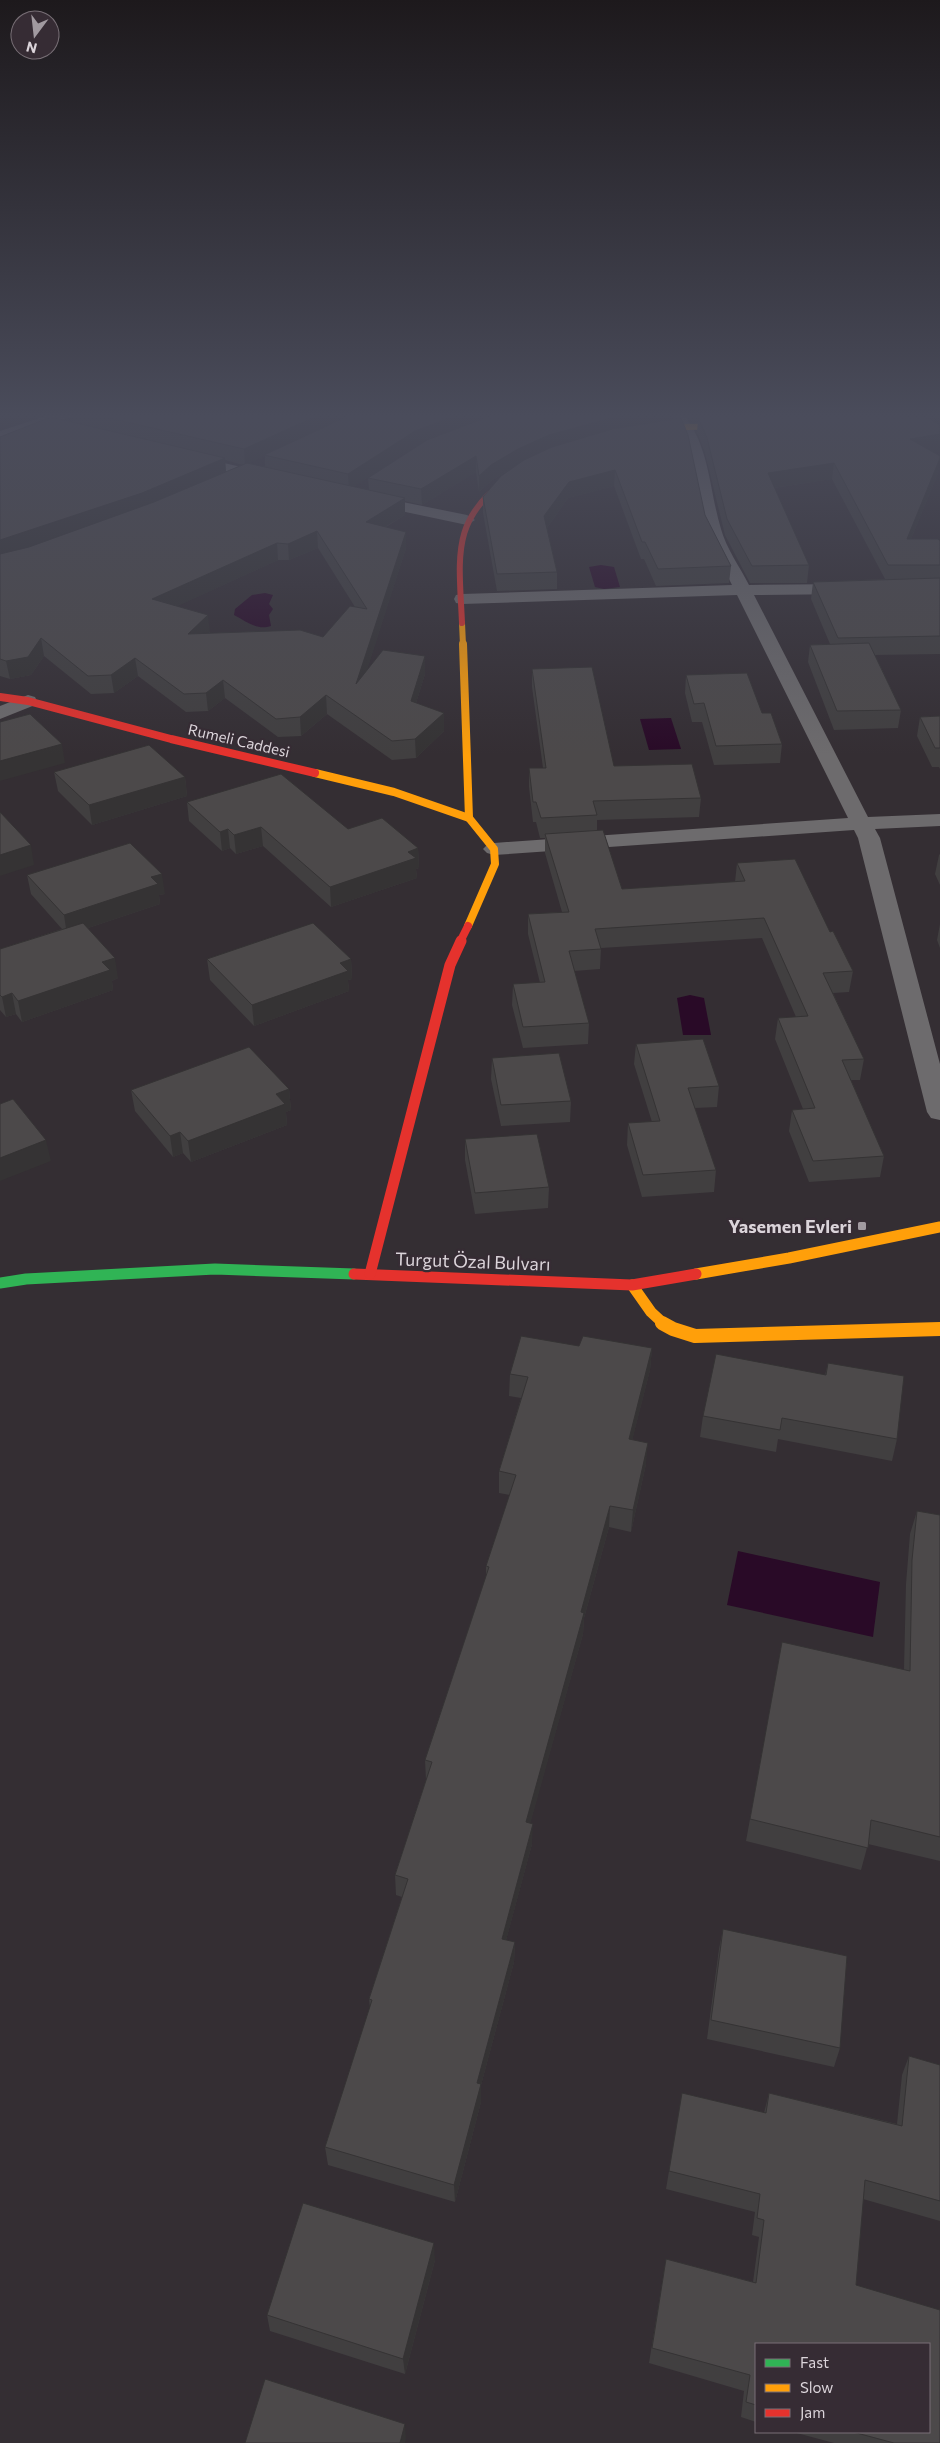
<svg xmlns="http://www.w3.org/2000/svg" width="940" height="2443" font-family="Commissioner,sans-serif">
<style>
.water{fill:#290a27}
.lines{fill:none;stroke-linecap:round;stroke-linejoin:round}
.street{fill:#6d6b6d;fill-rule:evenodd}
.fast{stroke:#30b455;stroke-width:11}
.slow-far3{stroke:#ff9f0a;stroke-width:6}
.slow-far2{stroke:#ff9f0a;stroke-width:8}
.slow-far1{stroke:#ff9f0a;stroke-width:11}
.slow{stroke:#ff9f0a;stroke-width:14}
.jam-far2{stroke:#e5322d;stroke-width:6}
.jam-far1{stroke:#e5322d;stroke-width:8}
.jam{stroke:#e5322d;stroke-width:11}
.wall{fill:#413f40;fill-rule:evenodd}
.shaded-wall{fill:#353334}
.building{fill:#4c494a;stroke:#353334;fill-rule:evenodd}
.poi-dot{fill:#a19aa0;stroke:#362c34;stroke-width:2}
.labels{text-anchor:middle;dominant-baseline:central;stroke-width:4.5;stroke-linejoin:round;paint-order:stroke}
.far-street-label{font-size:15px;fill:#dbd4da;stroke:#362c34}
.poi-label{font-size:18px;font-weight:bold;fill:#dbd4da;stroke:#362c34;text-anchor:end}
.street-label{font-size:18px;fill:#dbd4da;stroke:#362c34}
</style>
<rect width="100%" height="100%" fill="#342e33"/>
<g class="water">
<polygon points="601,565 614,567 620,587 604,589 595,587 589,567"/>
<path d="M265,593L273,595L269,604L273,609L269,615L271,626C257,631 246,621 234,615L235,609L252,595Z"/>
<polygon points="671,718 681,749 649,750 640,719"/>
<polygon points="690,995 704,998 711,1035 683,1035 677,998"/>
<polygon points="738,1551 880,1582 873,1637 727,1605"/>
</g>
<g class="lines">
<g class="street">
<polygon points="55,413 75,413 73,416 0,440 0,431"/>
<path d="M668,413H682C710,445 709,490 721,529C726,548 740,567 749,585L850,584L856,585L858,589L856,593L850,594L754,595L868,817L940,814V826L875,829L880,838L940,1064V1120L931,1118L927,1112L858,838L854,830L494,855L487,853L483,849L487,845L494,843L848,818L737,595L462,604L456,603L454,599L456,595L462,594L732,585L705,531L689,450L680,428Z"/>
<polygon points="190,455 275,475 277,478 270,482 185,462 183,459"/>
<polygon points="368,495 467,515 475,520 467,525 363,503 360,500 363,497"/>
<polygon points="28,695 35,697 37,701 35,705 0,719 0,706"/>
</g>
<polyline class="fast" points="0,1283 26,1279 215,1269 354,1274"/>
<g class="slow-far3">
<polyline points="648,434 687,427 734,426"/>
<polyline points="462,623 463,645"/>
</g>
<g class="slow-far2">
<polyline points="463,644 469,818 494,849 495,864 468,926"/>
<polyline points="315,773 394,792 469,818"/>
</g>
<g class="slow-far1">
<polyline points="696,1274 789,1258 940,1227"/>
<polyline points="632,1285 651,1312 664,1324"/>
</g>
<polyline class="slow" points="662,1323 673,1329 695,1336 940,1329"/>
<path class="jam-far2" d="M462,623C459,555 450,518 512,475"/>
<g class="jam-far1">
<polyline points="0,697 28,701 171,739 315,773"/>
<polyline points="460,942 468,926"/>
</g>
<g class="jam">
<polyline points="354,1274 632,1285 696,1274"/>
<polyline points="370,1274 450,965 461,941"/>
</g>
</g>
<g class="wall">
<path d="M71,413H674L673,420L705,515L731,566L729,583L656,586L644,559H641L614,486L568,498L547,528L557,572V589L497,591L483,513V497L519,464L491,481L479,492L476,472L422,505L405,501V515L386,527L406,548L367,669L425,656V674L416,703L444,713V731L416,758L392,760L327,714L301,736L278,737L225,698L208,711L186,712L138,676L114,693L91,694L44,656L31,675L10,679L0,676V437L73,422ZM420,444L368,478L369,490L353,487L415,446ZM265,456V467L248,463ZM225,460L243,465L226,472ZM318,548L355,607L323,637L209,634L210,632L177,606L278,560H289Z"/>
<polygon points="683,413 940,413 940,415 904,414 904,417 931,451 940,456 938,473 911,539 940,541 940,654 875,655 901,710 898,728 834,730 808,662 810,645 830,644 811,599 813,582 885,579 832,479 774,488 809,565 807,583 750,583 725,535 705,453 697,432 698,421 690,421"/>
<polygon points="532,669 614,766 701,798 699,817 597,820 597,830 622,889 735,882 737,863 830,932 853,971 849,992 833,993 864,1059 860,1080 851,1080 884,1156 880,1177 809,1182 789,1131 792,1110 803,1109 775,1039 778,1018 796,1017 762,938 601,948 600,969 574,971 589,1023 588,1044 523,1048 512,1005 513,984 540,983 528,934 528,914 562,912 545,853 545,838 540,838 536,822 533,822 529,787 529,768 543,768 532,687"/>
<polygon points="686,675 762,713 782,744 780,763 714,765 702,722 692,722 685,693"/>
<polygon points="940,716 940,769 939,767 932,767 917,736 920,717"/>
<polygon points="54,772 185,777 187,796 92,825 58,791"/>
<polygon points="187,802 348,829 418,848 419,868 416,869 417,878 331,907 263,846 236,854 230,848 222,851 189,821"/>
<polygon points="940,854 940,885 935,874 939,855"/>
<polygon points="27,875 165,894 159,895 160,904 88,928 118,978 112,981 113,990 22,1022 16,1014 6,1017 0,1010 0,949 62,929 31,894"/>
<polygon points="940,924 940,948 937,940"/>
<polygon points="207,959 351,959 352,979 348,980 349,991 254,1026 210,980"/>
<polygon points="636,1044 719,1086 717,1107 695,1108 716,1170 714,1192 642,1197 627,1145 628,1123 652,1122 634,1064"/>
<polygon points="492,1058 571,1101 570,1122 501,1126 491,1079"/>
<polygon points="289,1089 291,1110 286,1112 287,1125 191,1162 183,1153 173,1157 135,1111 131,1090"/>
<polygon points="465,1139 549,1187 548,1208 475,1214 465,1160"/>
<polygon points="579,1346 652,1348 650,1370 632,1440 646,1464 631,1532 609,1527 584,1618 583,1634 530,1823 532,1844 506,1940 515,1942 514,1962 481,2085 481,2102 455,2202 328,2165 325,2147 370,2008 369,1999 402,1897 396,1895 395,1875 426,1780 425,1760 486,1577 486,1566 510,1495 499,1493 499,1471 521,1398 509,1396 510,1374"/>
<polygon points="828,1363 897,1439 892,1461 778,1439 776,1452 700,1437 703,1416 825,1375"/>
<polygon points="917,1511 940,1515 940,1861 868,1844 861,1870 746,1841 778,1665 904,1669 906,1584 910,1534"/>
<polygon points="723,1929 840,2048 834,2067 707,2039 719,1949"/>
<polygon points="909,2056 940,2065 940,2221 863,2199 856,2285 940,2443 834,2443 793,2432 929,2432 756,2344 756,2422 741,2417 744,2391 649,2363 666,2259 753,2282 759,2237 752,2235 755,2212 666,2189 682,2093 764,2113 769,2093 897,2124 902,2075"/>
<polygon points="435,2260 405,2374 270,2331 267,2315"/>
</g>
<g class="shaded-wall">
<polygon points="323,413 357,413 264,455 265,456 245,465 244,449"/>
<polygon points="462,413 506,413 493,416 415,446 349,490 348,474 415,431"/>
<polygon points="636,413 674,413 673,422 518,464 491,481 479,492 479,476 491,465 518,449 549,435 618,416"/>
<polygon points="940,434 940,450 908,455 910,439"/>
<polygon points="476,456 476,472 422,505 421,489"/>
<polygon points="225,458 226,474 144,509 0,558 0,540"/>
<polygon points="940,458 938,473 904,556 907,539"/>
<polygon points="834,463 832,479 766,489 768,473"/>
<polygon points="615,470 614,486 568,498 544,532 544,516 569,482"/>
<polygon points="405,498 405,515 366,538 366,522"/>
<polygon points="317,531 318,548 289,560 288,544"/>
<polygon points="406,532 406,548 357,702 356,684"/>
<polygon points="277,543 278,560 154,617 152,599"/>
<polygon points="208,615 210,632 190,652 188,634"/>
<polygon points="41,638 44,656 31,675 10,679 6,661"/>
<polygon points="425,656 425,674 411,719 411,701"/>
<polygon points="135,658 138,676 114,693 111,675"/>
<polygon points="223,680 225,698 208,711 206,693"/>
<polygon points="326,695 327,714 301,736 300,717"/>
<polygon points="444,713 444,731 416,758 415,739"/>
<polygon points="62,744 65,763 0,781 0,761"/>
<polygon points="185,777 187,796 92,825 89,805"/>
<polygon points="261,827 263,846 236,854 234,835"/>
<polygon points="228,829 230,848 222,851 220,832"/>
<polygon points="31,845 34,865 0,876 0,855"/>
<polygon points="418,848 419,868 416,869 417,878 331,907 330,887 408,852"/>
<polygon points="162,874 165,894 159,895 160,904 67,935 64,915 151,877"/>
<polygon points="115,958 118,978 112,981 113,990 22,1022 18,1001 102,962"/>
<polygon points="351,959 352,979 348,980 349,991 254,1026 252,1005 340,963"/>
<polygon points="12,993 16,1014 6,1017 2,997"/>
<polygon points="289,1089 291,1110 286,1112 287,1125 191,1162 188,1141 276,1094"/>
<polygon points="180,1132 183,1153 173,1157 170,1136"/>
<polygon points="46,1140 51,1161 0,1181 0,1158"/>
<polygon points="652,1348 650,1370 627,1461 629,1439"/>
<polygon points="648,1443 646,1464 631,1532 633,1510"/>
<polygon points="610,1506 609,1527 584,1618 583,1634 525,1843 526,1822 581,1612"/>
<polygon points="533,1824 532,1844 501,1959 502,1939"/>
<polygon points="515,1942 514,1962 481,2085 481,2102 455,2202 454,2185 477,2083"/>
<polygon points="434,2243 435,2260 405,2374 403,2359"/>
<polygon points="405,2424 406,2439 405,2443 400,2443"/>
</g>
<g class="building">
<polygon points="87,413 323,413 244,449"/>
<polygon points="355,413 462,413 415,431 348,474 264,455"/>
<polygon points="498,413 636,413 618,416 549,435 518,449 491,465 479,476 476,456 421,489 368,478 427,440"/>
<polygon points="51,417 225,458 142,493 0,540 0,437"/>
<polygon points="698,417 926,417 940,425 940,434 910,439 940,456 940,458 907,539 938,539 940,541 940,565 888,565 834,463 768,473 809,565 752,566 727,519 707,438"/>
<polygon points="681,418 688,435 705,515 731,566 658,569 645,542 642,542 615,470 569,482 544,516 557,572 497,574 483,497 501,476 524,460 552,447 612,429"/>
<path d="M247,463L405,498L366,522L406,532L356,684L383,650L425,656L411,701L444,713L415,739L392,741L326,695L300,717L276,719L223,680L206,693L184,694L135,658L111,675L88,676L41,638L28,657L6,661L0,659V554L29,547L154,502ZM317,531L367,609L350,606L323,637L300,630L188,634L208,615L152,599L277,543L288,544Z"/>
<polygon points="940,578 940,636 838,638 813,582"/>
<polygon points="869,643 901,710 837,711 810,645"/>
<polygon points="592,667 614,766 692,764 701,798 593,801 597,815 541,818 536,802 533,802 529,768 546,768 532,669"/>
<polygon points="747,673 762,713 771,713 782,744 716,746 704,703 694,704 686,675"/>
<polygon points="30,714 62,744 0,761 0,722"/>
<polygon points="940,716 940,748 935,748 920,717"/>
<polygon points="149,745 185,777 89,805 54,772"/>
<polygon points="281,774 348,829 382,818 418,848 408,852 416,858 330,887 261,827 234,835 228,829 220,832 187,802"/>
<polygon points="0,812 31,845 0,855"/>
<polygon points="603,830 622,889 745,881 737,863 795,859 830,932 833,931 853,971 823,973 864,1059 842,1060 884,1156 813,1161 792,1110 815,1108 778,1018 808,1016 764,918 595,929 601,949 569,951 589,1023 523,1027 513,984 545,982 528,914 569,912 545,834"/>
<polygon points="130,843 162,874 151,877 158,884 64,915 27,875"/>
<polygon points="83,923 115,958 102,962 110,970 18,1001 12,993 2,997 0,995 0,949"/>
<polygon points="313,923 351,959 340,963 348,971 252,1005 207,959"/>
<polygon points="703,1039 719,1086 688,1088 716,1170 643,1175 628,1123 660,1121 636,1044"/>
<polygon points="249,1047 289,1089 276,1094 285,1104 188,1141 180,1132 170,1136 131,1090"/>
<polygon points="559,1053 571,1101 501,1105 492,1058"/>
<polygon points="13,1099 46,1140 0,1158 0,1104"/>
<polygon points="537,1134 549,1187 475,1193 465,1139"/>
<polygon points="521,1336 579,1346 583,1336 652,1348 629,1439 648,1443 633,1510 610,1506 581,1612 584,1613 526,1822 533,1824 502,1939 515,1942 477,2083 481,2084 454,2185 325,2147 372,2000 369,1999 408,1879 395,1875 432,1762 425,1760 489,1567 486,1566 516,1475 499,1471 528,1377 510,1374"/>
<polygon points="716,1354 826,1375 828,1363 904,1376 897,1439 782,1418 780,1430 703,1416"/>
<polygon points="917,1511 940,1515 940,1837 871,1820 868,1848 750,1819 782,1642 910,1671 912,1560"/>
<polygon points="723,1929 847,1956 840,2048 711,2020"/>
<polygon points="909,2056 940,2065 940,2201 865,2180 856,2285 940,2310 940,2443 894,2443 853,2432 929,2432 929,2344 756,2344 756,2405 746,2402 750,2375 652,2348 666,2259 756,2283 764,2220 757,2218 760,2194 669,2171 682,2093 766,2113 769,2093 902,2126"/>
<polygon points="303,2203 434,2243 403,2359 267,2315"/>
<polygon points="265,2379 405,2424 400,2443 245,2443"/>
</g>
<linearGradient id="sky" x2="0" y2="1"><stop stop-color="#1d191c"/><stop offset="0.55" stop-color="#4a4c5b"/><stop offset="1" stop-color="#4a4c5b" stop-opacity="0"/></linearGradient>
<rect width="940" height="755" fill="url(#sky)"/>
<rect class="poi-dot" x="857" y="1221" width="10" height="10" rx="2.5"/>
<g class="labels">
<g class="far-street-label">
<text transform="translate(239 740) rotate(13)">Rumeli Caddesi</text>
</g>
<g class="poi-label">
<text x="852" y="1226">Yasemen Evleri</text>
</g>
<g class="street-label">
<text transform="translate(473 1261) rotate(2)">Turgut Özal Bulvarı</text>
</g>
</g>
<rect x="755" y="2343" width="175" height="90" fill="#362c34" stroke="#786f76"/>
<rect x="765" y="2359" width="25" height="8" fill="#30b455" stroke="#786f76"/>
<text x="800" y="2368" font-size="15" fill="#dbd4da">Fast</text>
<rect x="765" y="2384" width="25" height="8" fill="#ff9f0a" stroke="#786f76"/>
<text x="800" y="2393" font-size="15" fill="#dbd4da">Slow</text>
<rect x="765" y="2409" width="25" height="8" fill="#e5322d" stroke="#786f76"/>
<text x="800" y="2418" font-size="15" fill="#dbd4da">Jam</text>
<g transform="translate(35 35) rotate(195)"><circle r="24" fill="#362c34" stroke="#786f76"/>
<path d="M0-4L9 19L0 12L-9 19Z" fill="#a19aa0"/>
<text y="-8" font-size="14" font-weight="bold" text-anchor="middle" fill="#dbd4da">N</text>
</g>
</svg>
